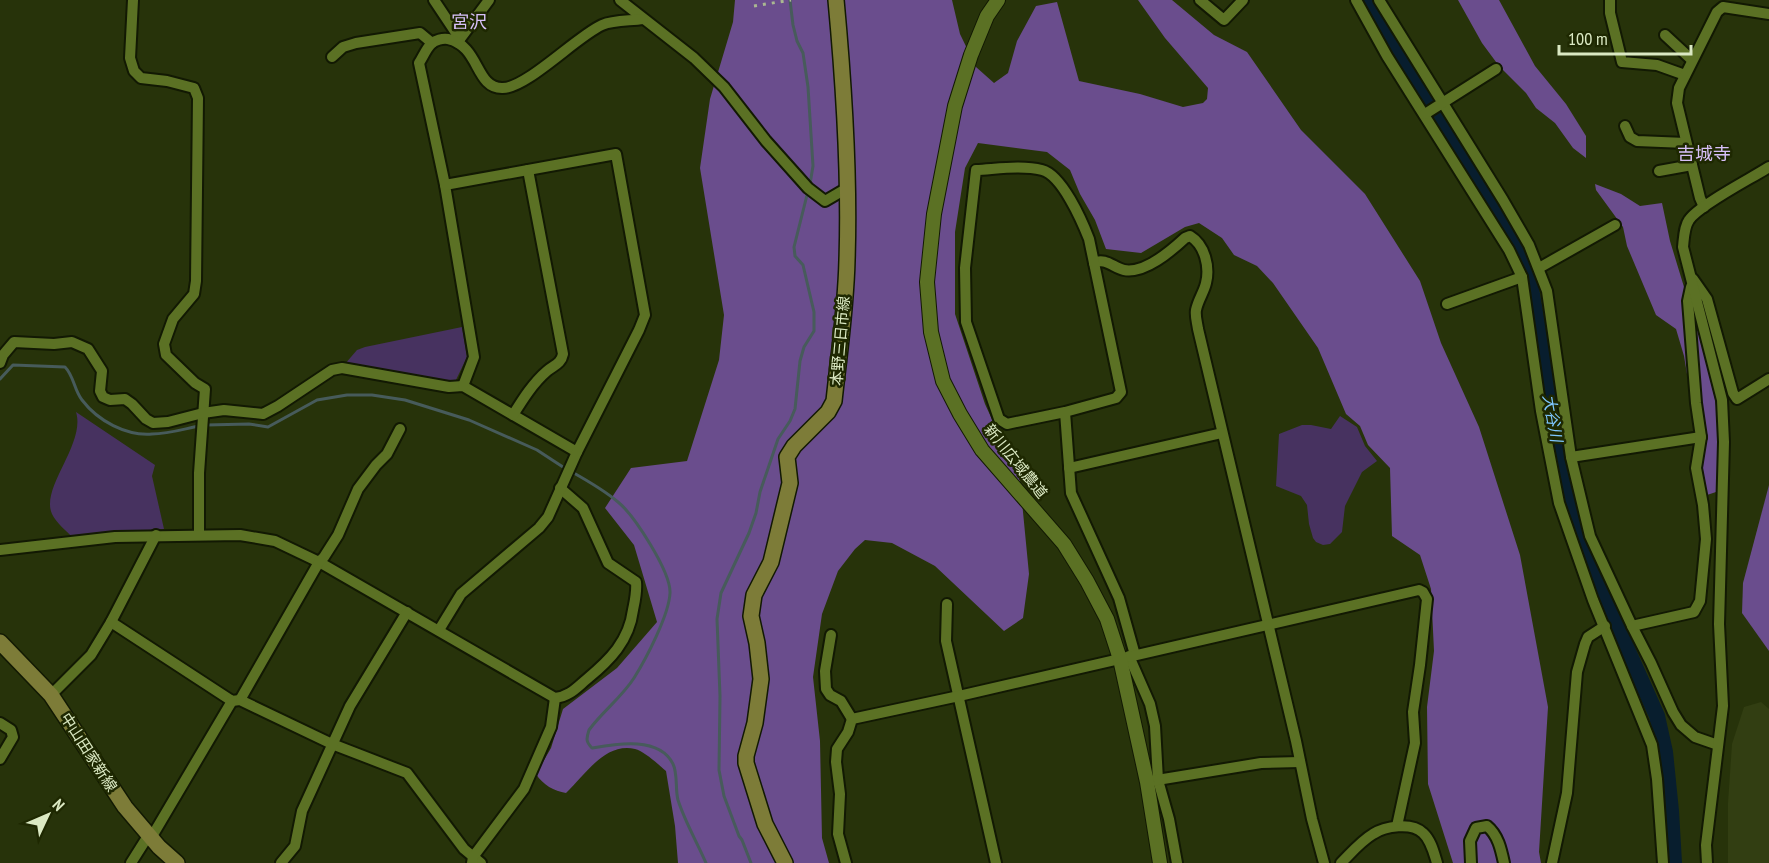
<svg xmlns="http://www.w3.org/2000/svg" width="1769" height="863" font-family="'PT Sans Narrow','Noto Sans JP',sans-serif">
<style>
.built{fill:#323e12}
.green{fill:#473260}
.forest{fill:#6a4d8d}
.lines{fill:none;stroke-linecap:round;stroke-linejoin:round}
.stream{stroke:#475b5b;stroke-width:3}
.river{stroke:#081e2e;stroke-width:16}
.minor-casing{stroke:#121903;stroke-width:14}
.tertiary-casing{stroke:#121903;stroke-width:16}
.secondary-casing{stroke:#121903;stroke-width:18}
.minor{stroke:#5b7124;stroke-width:10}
.tertiary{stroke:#5b7124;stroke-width:14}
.secondary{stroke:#7d7c38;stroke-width:15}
.rail{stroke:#aab891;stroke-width:3;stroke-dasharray:3 6;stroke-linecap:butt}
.labels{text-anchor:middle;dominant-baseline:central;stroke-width:5;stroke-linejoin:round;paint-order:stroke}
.street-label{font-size:15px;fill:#dbe9c3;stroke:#1e2801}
.water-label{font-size:16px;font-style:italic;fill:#7ec6fe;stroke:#1e2801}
.quarter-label{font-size:18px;fill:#d7c0f8;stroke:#1e2801}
</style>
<rect width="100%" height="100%" fill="#27330a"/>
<polygon class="built" points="1761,702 1769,709 1769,863 1728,863 1728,803 1732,744 1744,707"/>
<g class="green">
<polygon points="462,327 467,357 455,382 345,364 357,350 365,347"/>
<path d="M76,412L155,465L152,476L164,529L74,539C67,531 56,523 52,514C40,488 86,444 76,412Z"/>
<polygon points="1340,416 1357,427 1365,446 1377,461 1362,472 1345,506 1342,532 1330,544 1323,545 1316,542 1313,538 1309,524 1307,505 1301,496 1276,486 1279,434 1302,425 1311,425 1331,429"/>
</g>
<g class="forest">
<path d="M735,0H952L960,34L976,67L994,83L1008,73L1017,41L1036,6L1057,2L1079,81L1140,94L1183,107L1203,103L1207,99L1208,88L1165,38L1138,0H1172L1214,35L1247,52L1301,130L1365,194L1420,281L1441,343L1479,427L1520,555L1548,707L1539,852L1541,863H1453L1428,784L1427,707L1434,651L1431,589L1420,555L1392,536L1390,468L1368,445L1360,426L1346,414L1318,348L1273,283L1257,266L1234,255L1222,238L1199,223L1185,227L1141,253L1106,249L1095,220L1080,194L1070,170L1047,152L978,143L965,168L955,232V314L985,404L1020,481L1029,574L1023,618L1004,631L935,566L892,543L865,540L855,549L838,571L822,614L813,677L820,741L822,838L829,863H678L675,826L666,771C659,765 644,751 635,749C605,742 585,775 566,793C554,791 543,785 536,774L551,748L563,709L617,668L657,622L634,545L605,508L631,468L687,461L719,360L724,315L700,168L710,99L733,22Z"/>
<polygon points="1458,0 1499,0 1535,66 1566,104 1586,136 1586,158 1573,148 1555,123 1536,108 1526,93 1499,66 1482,43"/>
<polygon points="1595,184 1621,194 1640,206 1662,203 1670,241 1684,287 1697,324 1715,399 1721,435 1716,492 1707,495 1684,356 1676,329 1656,315 1627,246 1623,227 1596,190"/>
<polygon points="1769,485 1769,651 1742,613 1743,583"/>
</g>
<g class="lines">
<g class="stream">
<polyline points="790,0 793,25 797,41 803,53 808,87 813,166 810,184"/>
<path d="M0,379L13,365L65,367C74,376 74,390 82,400C98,421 126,436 152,434C168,434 184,429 199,426"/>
<polyline points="206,425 249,424 268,427 317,400 347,395 372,395 405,400 469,420 537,450 566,469"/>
<path d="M572,472C588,481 604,490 618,502C634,515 671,572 670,593C669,615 646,659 634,678C622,697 602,712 589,730C586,739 586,742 592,748C616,744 659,736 673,764C678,774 675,789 678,800C685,822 697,842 706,863"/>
<polyline points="751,863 742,840 739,836 724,796 719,770 720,696 717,619 721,593 749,533 756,513 760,492 778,439 790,421 795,409 800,361 804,347 814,331 814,312 803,265 795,256 794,247 808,191"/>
</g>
<polyline class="river" points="1365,0 1510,240 1529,277 1568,501 1586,557 1657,716 1665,752 1671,811 1674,863"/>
<defs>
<g id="minor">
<polyline points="133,0 130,58 134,71 141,78 167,81 194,88 198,98 196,281 194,294 173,319 164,344 166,355 195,383 205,389 199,473 199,535"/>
<polyline points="434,0 460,39 458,43"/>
<polyline points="620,0 694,58 724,87 766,141 808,188 825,201 849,187"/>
<polyline points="1200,0 1224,20 1243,0"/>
<polyline points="1356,0 1387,56 1509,250 1522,277 1541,411 1559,503 1593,600 1652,745 1657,779 1663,863"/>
<polyline points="1379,0 1503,200 1529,245 1547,291 1571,457 1590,536 1632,626 1651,663 1673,712 1681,725 1695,737 1718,745"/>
<polyline points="1610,0 1610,13 1622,62 1657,65 1685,75"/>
<polyline points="1665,35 1692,60"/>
<polyline points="460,39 489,0"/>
<polyline points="332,57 343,47 356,43 420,33 432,43"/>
<polyline points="1425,114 1496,69"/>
<polyline points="1625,126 1630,137 1637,141 1686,143"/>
<polyline points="1659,171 1692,165"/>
<polyline points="1704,207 1700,198 1677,103 1679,88 1717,12 1723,7 1769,14"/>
<path d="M1094,263C1105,257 1114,268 1124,270C1145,274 1171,251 1185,238L1190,236C1205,245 1210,267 1206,283C1204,292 1198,300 1196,310C1195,316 1197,322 1198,329L1296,741L1312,819L1324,863"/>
<polyline points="1539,268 1615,225"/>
<polyline points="1693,279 1707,299 1733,393 1737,399 1769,379"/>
<polyline points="1447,304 1522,277"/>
<polyline points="0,363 3,355 14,342 54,344 72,342 88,349 102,371 100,391 103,397 110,400 125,399 132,404 146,419 153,423 168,422 203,413 224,410 263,414 278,406 332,370 342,368 449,387 463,386 577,452"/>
<path d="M463,386L474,357L445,185L419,63C423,57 426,49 431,44C435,40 443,38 448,39C480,46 475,88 502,88C526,89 577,36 602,25C614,20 630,21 643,19"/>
<path d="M1065,412L1116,398L1121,392L1089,239C1082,221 1062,175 1042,170C1022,165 997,169 976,170L965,268L966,322L999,419L1007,424L1065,412L1071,493L1119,598L1135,655"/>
<path d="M513,415C523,399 533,383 547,371C554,365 561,364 563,354L528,170"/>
<polyline points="1571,457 1701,437"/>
<polyline points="1069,468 1222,433"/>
<path d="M0,550L115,537L240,535L275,541L319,562L555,698C570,696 576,688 587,679C610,660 629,641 633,610C635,600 637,592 636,582L608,563L583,508L560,488"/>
<polyline points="947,604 946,641 996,863"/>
<polyline points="111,622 232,701 240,700 332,744 407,773 464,849 481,863"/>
<polyline points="1632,626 1694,612 1700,601 1706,539 1703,505 1696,468 1701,437 1696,403 1688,301 1691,287"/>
<polyline points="439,630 461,594 539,528 548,517 577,452 639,330 645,315 616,154 445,185"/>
<polyline points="831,635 825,671 826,689 830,695 841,701 852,719"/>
<polyline points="1129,656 1150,704 1155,726 1158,780 1169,819 1177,863"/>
<polyline points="51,695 91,655 111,622 156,535"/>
<polyline points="240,700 319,562 324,557 338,535 358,489 376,465 387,454 400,429"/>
<polyline points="0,723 11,730 13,737 0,759"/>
<polyline points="1151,781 1261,763 1300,762"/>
<polyline points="131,863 148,836 154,833 232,701"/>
<polyline points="281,863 295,846 302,811 350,706 407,612"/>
<polyline points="472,863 473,857 524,789 551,727 555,698"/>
<polyline points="846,863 838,834 840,794 836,762 837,749 848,732 852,719 959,696 1419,590 1423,592 1427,599 1420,665 1413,712 1415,743 1397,826"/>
<path d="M1341,863C1351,853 1361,841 1373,834C1385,826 1412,822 1423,833C1431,840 1434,853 1437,863"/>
<path d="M1471,863L1470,841L1476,828L1487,826C1498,835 1501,849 1504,863"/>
<polyline points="1552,863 1567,793 1577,672 1585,644 1588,637 1605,626"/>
<path d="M1707,863L1706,845L1723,706L1719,624L1724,442L1722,400L1683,247C1684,238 1684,227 1689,220C1699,205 1752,178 1769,167"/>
</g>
<polyline id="tertiary" points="998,0 987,16 971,55 955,106 934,214 927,282 931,332 943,381 960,414 982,450 1064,544 1087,581 1107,619 1120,659 1147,782 1160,863"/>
<g id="secondary">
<polyline points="0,642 51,695 125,807 159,847 177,863"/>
<path d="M785,863L765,824L746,763V756L755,723L761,679L757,643L751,616L754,595L771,562L790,483L787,457L794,446L828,412L834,401C839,354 846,307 847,260C850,173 844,86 836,0"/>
</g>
</defs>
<use href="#minor" class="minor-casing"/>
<use href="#tertiary" class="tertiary-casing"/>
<use href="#secondary" class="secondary-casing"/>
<use href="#minor" class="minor"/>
<use href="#tertiary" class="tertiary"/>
<use href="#secondary" class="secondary"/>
<polyline class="rail" points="754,6 791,0"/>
</g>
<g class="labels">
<g class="street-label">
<text transform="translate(840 341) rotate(-85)">本野三日市線</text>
<text transform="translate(1016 461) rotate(51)">新川広域農道</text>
<text transform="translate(89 752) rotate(57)">中山田家新線</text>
</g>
<g class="water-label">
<text transform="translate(1553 418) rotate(80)">大谷川</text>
</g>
<g class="quarter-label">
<text x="469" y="21">宮沢</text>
<text x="1704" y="153">吉城寺</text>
</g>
</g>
<g transform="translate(48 815) rotate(46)" stroke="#1e2801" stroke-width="4.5" paint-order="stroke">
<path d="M0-4.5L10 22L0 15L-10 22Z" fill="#dbe9c3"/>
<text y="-9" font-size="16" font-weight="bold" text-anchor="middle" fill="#dbe9c3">N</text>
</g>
<path d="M1559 45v9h132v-9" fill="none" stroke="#dbe9c3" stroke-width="3"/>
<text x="1568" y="45" font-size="18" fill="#dbe9c3" stroke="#1e2801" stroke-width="4.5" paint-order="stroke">100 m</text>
</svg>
